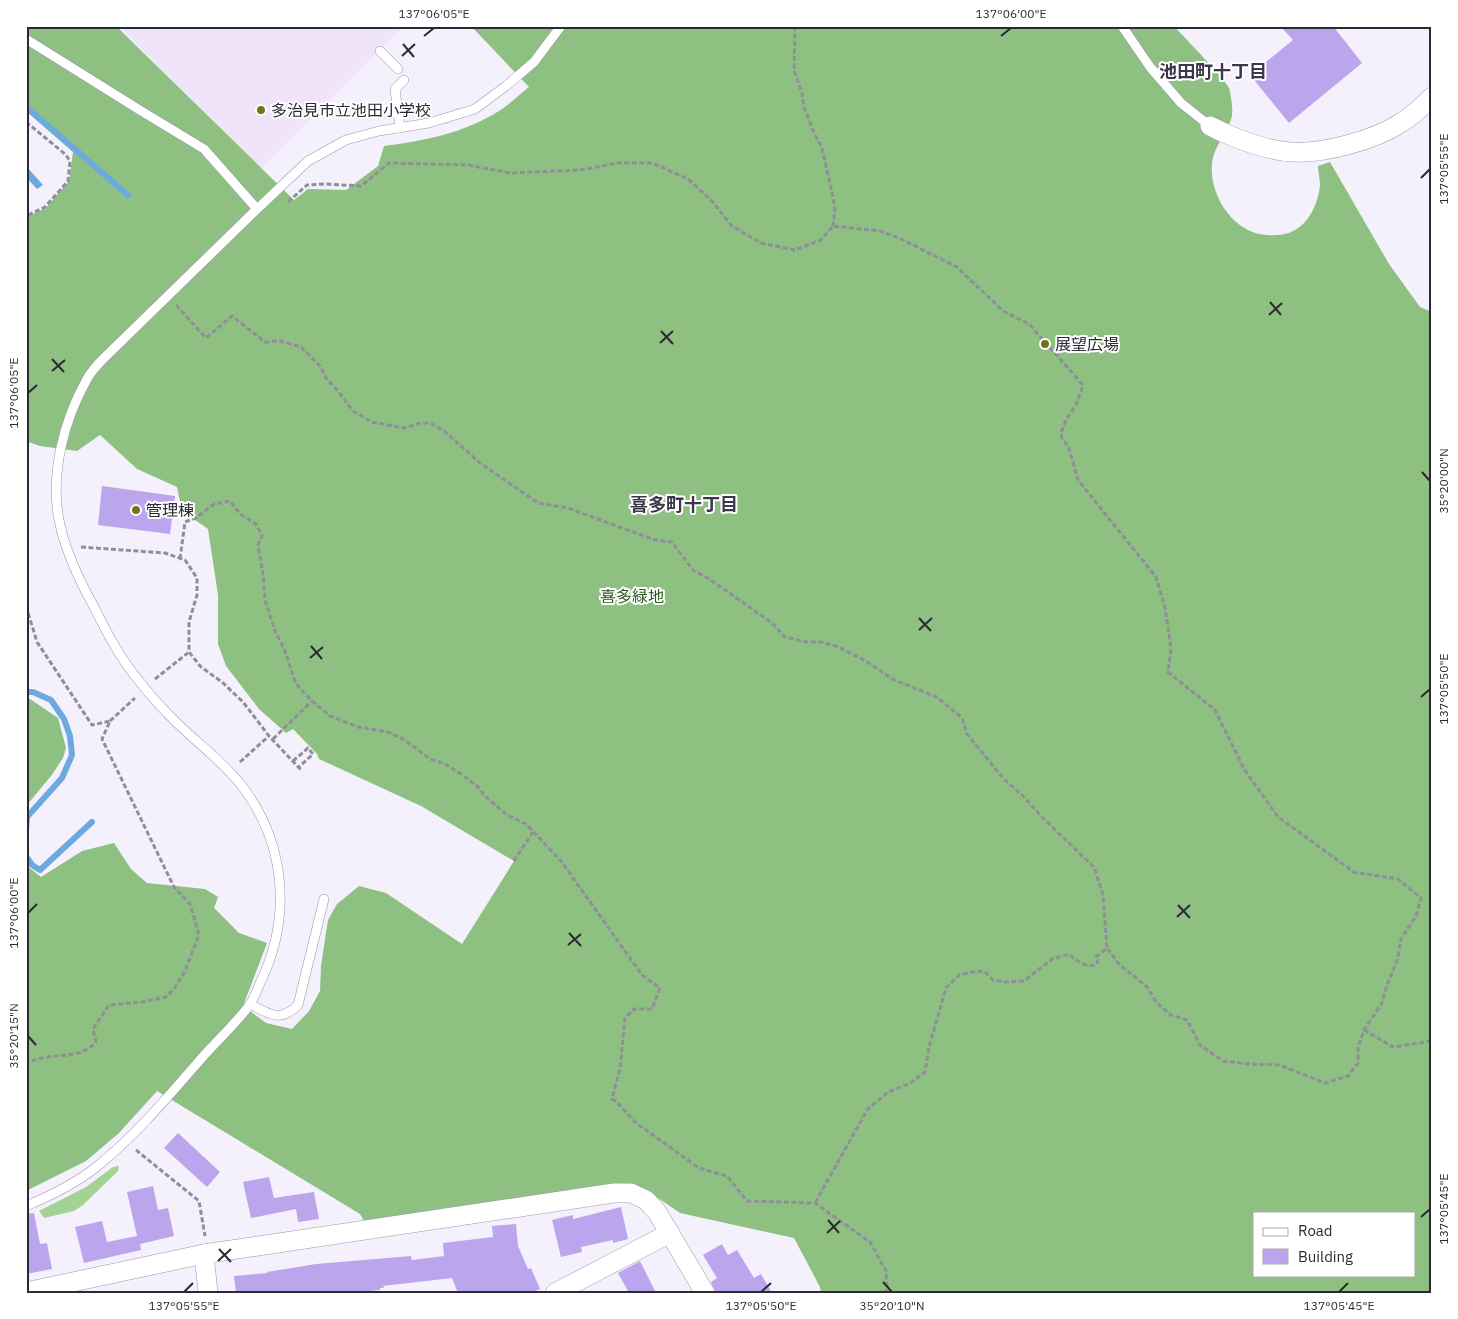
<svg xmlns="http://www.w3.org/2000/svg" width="1458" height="1319" font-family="'IBM Plex Sans','Noto Sans JP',sans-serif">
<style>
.education{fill:#efe4f9}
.green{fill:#a2d395}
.forest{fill:#8ec081;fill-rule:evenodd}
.water{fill:#6ba9df}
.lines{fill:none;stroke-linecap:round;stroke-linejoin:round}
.stream{stroke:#6ba9df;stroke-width:6}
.building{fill:#bba5ec}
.service-casing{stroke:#9c95af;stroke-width:10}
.minor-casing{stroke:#9c95af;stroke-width:20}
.path{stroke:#908e98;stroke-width:3;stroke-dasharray:5 2.5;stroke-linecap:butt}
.service{stroke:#fff;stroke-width:9}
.minor{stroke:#fff;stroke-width:19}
.ticks{fill:none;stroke:#2b2933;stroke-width:2}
.poi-dot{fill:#747317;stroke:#fff;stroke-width:2}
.labels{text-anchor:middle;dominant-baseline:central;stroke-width:4;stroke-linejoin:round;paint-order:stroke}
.poi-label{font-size:16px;fill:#2b2933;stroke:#fff;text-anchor:start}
.park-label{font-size:16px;fill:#275618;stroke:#fff}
.neighbourhood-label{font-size:18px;font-weight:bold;fill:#3d374c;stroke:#fff}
.neatline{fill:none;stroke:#2b2933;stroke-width:2}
.ticks-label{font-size:12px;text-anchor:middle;fill:#2b2933}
</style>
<rect width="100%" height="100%" fill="#f4f1fc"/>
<polygon class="education" points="119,26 404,26 261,169"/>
<polygon class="green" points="119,1166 118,1171 83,1205 74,1211 44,1218 39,1211 86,1187 113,1167"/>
<g class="forest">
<path d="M26,26H116L294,200L308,189L346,190L378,166L384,146C424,141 464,133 499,111C510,104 519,95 529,87L471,26H1174C1183,36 1227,81 1229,88C1231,95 1233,108 1232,115C1231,127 1213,147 1212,164C1209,195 1233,233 1266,235C1282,236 1293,234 1304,223C1313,214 1319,198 1320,185C1320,179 1318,173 1318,166L1330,162L1389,264L1420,307L1432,312V1293H821L820,1287L794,1238L680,1213L661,1200L637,1188L364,1221L360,1214L157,1091L119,1133L86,1161L26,1191V865L41,877L82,851L114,843L131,869L147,883L205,889L218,897L214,908L239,933L267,943L243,1006L266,1023L292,1029L309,1011L320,991L321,966L328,920L337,904L359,886L386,893L462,944L514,861L421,806L319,759L317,754L293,729L286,733L259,709L226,666L218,644V595L208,529L182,511L177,487L137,469L100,435L77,451L40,446L26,441V217L46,208L69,181L73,152L26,111ZM1254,1213H1414V1275H1254Z"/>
<polygon points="26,699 30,699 58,718 66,748 63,758 51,776 26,806"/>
</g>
<polygon class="water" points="26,166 43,185 37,189 26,177"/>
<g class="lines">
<g class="stream">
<polyline points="26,107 128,195"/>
<polyline points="26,692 33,692 51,700 64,719 70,736 72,755 62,778 27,817 26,829"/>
<polyline points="26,856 32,865 40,870 92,822"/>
</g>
</g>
<g class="building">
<polygon points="1280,26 1333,26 1362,63 1289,123 1250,75 1293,40"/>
<polygon points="102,486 175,496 170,534 98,525"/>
<polygon points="178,1133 220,1172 207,1187 164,1148"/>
<polygon points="269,1177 274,1198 314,1192 319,1219 298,1222 296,1209 251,1218 243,1182"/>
<polygon points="153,1186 158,1210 168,1208 174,1236 140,1244 141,1250 84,1263 75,1227 102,1221 107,1242 137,1236 127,1192"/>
<polygon points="621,1207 628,1239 613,1243 613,1240 581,1247 582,1252 561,1257 552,1220 573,1215 573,1219"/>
<polygon points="34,1213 40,1244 47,1243 52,1269 26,1274 26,1214"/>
<polygon points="516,1224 518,1246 528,1269 531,1268 540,1289 531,1293 458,1293 452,1278 383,1286 384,1288 380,1288 380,1290 349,1293 236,1293 234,1276 268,1273 267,1272 316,1264 411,1256 412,1260 444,1256 443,1243 493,1237 492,1226"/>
<polygon points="722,1244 728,1255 737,1250 754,1278 761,1274 772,1293 716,1293 711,1282 717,1278 703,1255"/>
<polygon points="640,1261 656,1293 629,1293 618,1273"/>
</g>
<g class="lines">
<defs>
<g id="service">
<polyline points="1122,26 1150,67 1181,103 1210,126"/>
<polyline points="26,39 138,109 204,149 257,209"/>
<polyline points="380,51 398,69"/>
<polyline points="400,128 395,89 404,80"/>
<path d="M250,1004C269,1014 280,1023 298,1005L324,899"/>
<path d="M26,1206C50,1196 75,1184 95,1168C134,1137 167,1098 200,1060C216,1042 234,1025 249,1006C254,999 257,990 260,983C292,918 286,844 242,786C222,760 194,741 171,717C160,706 149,694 140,682C121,660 107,633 94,607C79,580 65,551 59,520C50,473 64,420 87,379C91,372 97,365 103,359L257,209L308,161L346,140L379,131L429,123L475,109L506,86L534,62L561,26"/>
</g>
<g id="minor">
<path d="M1210,126C1233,138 1267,151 1293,152C1323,154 1374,140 1399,124C1411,117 1422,107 1432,97"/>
<polyline points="204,1254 208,1293"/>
<polyline points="26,1292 204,1254 614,1193 631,1193 646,1200 657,1212 705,1293"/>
<polyline points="555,1293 670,1233"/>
</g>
</defs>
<use href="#service" class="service-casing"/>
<use href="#minor" class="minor-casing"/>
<g class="path">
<polyline points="795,26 794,70 802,93 804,107 814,133 822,148 833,197 835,210 833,226"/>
<polyline points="26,122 65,154 70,161 68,181 45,207 26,216"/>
<polyline points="288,202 307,185 325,184 361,186 389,163 468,165 510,173 580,170 618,163 652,163 688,179 711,200 732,226 761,243 795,250 821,240 833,226 880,231 899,238 957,267 1003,311 1029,324 1083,385 1076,405 1066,420 1061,433 1062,438 1069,448 1078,480 1156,577 1165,608 1171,648 1168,672 1215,710 1244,769 1278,817 1354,872 1398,879 1421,898 1416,916 1401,939 1398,958 1387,985 1382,1003 1364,1030 1358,1048 1358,1063 1348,1076 1325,1083 1279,1065 1249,1064 1223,1061 1200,1045 1187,1020 1171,1015 1156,1002 1147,987 1119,964 1107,948"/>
<path d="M176,305L206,338L232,316L265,342L280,341L301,347L320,366L326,378L338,391L353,411L372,422L404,428L421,423H430L443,430L480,463L538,503L568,508L655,540L672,542L693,570L706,577L741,601L772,623L785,637L806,642H821L836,646L866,661L894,680L937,697L962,718L967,734L1003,778L1023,796L1045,820L1094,867L1103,895L1107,948L1096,957L1098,962L1096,965C1084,967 1077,961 1069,954L1052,959L1024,981L1006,982L993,980L985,972L977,971L959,975L946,988L929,1047L925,1072L909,1084L888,1092L867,1110L815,1203"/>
<polyline points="81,547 165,553 185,560 197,578 197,595 189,622 189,652 201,667 222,682 243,702 269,736 301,770"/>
<polyline points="180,559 185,522 196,518 214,504 230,501 240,514 256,524 262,536 258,545 263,574 265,600 275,631 285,651 296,684 312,701 330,716 358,727 388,732 405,740 430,759 445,764 461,774 477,786 485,796 507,815 526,824 561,861 642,975 660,988 652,1009 634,1009 625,1018 620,1069 612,1099 617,1102 636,1123 699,1168 727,1176 747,1201 815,1203 870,1242 886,1271 887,1288 885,1293"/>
<path d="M26,606L37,642L92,725L110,721L102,739L174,887L190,904L199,935L184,973L174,989L166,997L142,1002L109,1005L93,1029L96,1042C82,1058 61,1054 42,1058C37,1059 31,1061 26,1063"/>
<polyline points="155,679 189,652"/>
<polyline points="110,721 135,698"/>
<polyline points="273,739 312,701"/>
<polyline points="293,761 308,748 313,754 299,767"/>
<polyline points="240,762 269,736"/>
<polyline points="514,861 533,832"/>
<polyline points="1364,1030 1393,1047 1432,1041"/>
<polyline points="136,1150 199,1201 205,1236"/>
</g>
<use href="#service" class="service"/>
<use href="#minor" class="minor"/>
</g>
<path class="ticks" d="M424,36L434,28M1001,36L1011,28M403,44L414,57M402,56L415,44M1421,178L1430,169M1270,302L1281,315M1269,315L1282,303M661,331L673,344M660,343L673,331M52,359L64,372M52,371L65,360M28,393L37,385M1422,472L1430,481M919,618L931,631M919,630L932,618M311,646L322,659M310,658L323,647M1421,697L1430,689M1178,905L1190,918M28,913L37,904M1177,917L1190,905M569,933L581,946M568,945L581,934M28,1036L36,1045M1421,1217L1430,1209M828,1220L839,1233M827,1233L840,1221M219,1249L231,1262M218,1261L231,1249M883,1282L892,1292M184,1292L193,1283M761,1292L771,1283M1339,1292L1348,1283"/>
<g class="poi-dot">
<circle cx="261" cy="110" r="5"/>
<circle cx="1045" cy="344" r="5"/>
<circle cx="136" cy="510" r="5"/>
</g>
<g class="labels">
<g class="poi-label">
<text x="271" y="110">多治見市立池田小学校</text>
<text x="1055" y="344">展望広場</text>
<text x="146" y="510">管理棟</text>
</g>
<g class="park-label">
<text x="632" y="596">喜多緑地</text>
</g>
<g class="neighbourhood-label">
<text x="1213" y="71">池田町十丁目</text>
<text x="684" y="504">喜多町十丁目</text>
</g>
</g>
<rect width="1458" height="1319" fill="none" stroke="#ffffff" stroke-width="55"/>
<rect x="1253" y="1212" width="162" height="65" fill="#ffffff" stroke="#aaa9ad"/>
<rect x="1263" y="1228" width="25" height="8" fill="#ffffff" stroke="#aaa9ad"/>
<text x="1298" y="1236" font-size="15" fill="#2b2933">Road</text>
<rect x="1263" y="1249" width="25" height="15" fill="#bba5ec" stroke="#aaa9ad"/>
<text x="1298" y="1262" font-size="15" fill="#2b2933">Building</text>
<rect x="28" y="28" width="1402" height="1264" class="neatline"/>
<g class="ticks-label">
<text x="434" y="18">137°06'05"E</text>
<text x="1011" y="18">137°06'00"E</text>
<text transform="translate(1444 169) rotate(-90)" y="4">137°05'55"E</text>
<text transform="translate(14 393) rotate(-90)" y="4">137°06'05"E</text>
<text transform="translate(1444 481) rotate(-90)" y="4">35°20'00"N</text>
<text transform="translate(1444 689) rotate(-90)" y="4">137°05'50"E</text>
<text transform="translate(14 913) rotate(-90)" y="4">137°06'00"E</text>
<text transform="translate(14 1036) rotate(-90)" y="4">35°20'15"N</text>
<text transform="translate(1444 1209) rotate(-90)" y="4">137°05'45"E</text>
<text x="184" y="1310">137°05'55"E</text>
<text x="761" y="1310">137°05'50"E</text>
<text x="892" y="1310">35°20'10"N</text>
<text x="1339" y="1310">137°05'45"E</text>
</g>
</svg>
